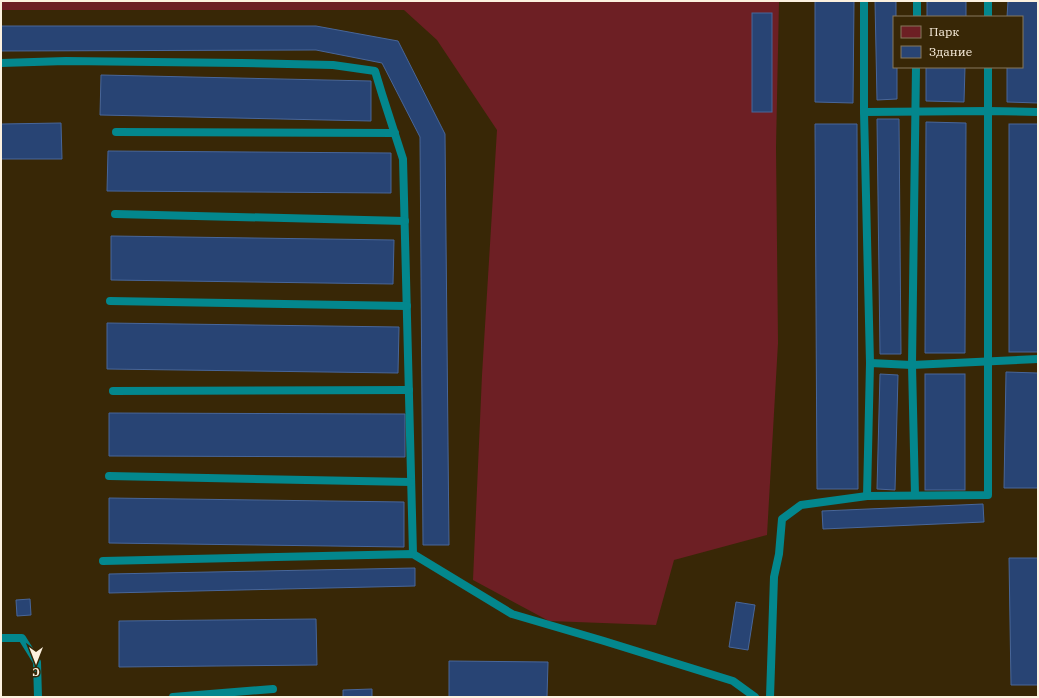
<svg xmlns="http://www.w3.org/2000/svg" width="1039" height="698" font-family="'IBM Plex Serif',serif">
<style>
.green{fill:#6d1f24}
.building{fill:#284474;stroke:#486699}
.lines{fill:none;stroke-linecap:round;stroke-linejoin:round}
.service{stroke:#03878d;stroke-width:8}
</style>
<rect width="100%" height="100%" fill="#382706"/>
<polygon class="green" points="1,1 779,1 776,147 778,343 767,535 674,560 656,625 549,621 473,580 482,375 497,130 437,40 404,10 1,10"/>
<g class="building">
<polygon points="815,1 854,1 853,103 815,102"/>
<polygon points="875,1 896,1 896,17 894,17 894,67 897,67 897,99 877,100"/>
<rect x="927" y="1" width="39" height="16"/>
<polygon points="1008,1 1038,1 1038,103 1007,102 1007,67 1022,67 1022,17 1007,17"/>
<rect x="752" y="13" width="20" height="99"/>
<polygon points="1,26 316,26 398,41 445,134 449,545 423,545 420,137 382,63 316,50 1,51"/>
<polygon points="926,67 965,67 964,102 926,101"/>
<polygon points="101,75 371,81 371,121 100,115"/>
<polygon points="877,119 899,119 901,354 880,354"/>
<polygon points="926,122 966,123 965,353 925,353"/>
<polygon points="61,123 62,159 1,159 1,124"/>
<polygon points="815,124 857,124 858,489 817,489"/>
<rect x="1009" y="124" width="29" height="228"/>
<polygon points="108,151 391,153 391,193 107,191"/>
<polygon points="111,236 394,240 393,284 111,280"/>
<polygon points="107,323 399,327 398,373 107,369"/>
<polygon points="1006,372 1038,373 1038,488 1004,488"/>
<polygon points="880,374 898,375 895,490 877,489"/>
<rect x="925" y="374" width="40" height="116"/>
<polygon points="109,413 405,414 405,457 109,456"/>
<polygon points="109,498 404,502 404,547 109,543"/>
<polygon points="983,504 984,522 823,529 822,511"/>
<polygon points="1009,558 1038,558 1038,685 1011,685"/>
<polygon points="415,568 415,586 109,593 109,574"/>
<polygon points="30,599 31,615 17,616 16,600"/>
<polygon points="736,602 755,605 748,650 729,647"/>
<polygon points="316,619 317,665 119,667 119,621"/>
<polygon points="449,661 548,662 547,697 449,697"/>
<polygon points="372,689 372,697 343,697 343,690"/>
</g>
<g class="lines">
<g class="service">
<polyline points="988,1 988,17"/>
<polyline points="917,17 917,1"/>
<polyline points="1,63 66,61 241,63 333,65 375,71 382,94 403,159 413,554"/>
<polyline points="864,112 864,1"/>
<polyline points="116,132 395,133"/>
<polyline points="115,214 405,221"/>
<polyline points="110,301 407,306"/>
<polyline points="870,363 864,112 988,111 1038,112"/>
<polyline points="113,391 409,390"/>
<polyline points="109,476 411,482"/>
<polyline points="915,495 912,365 916,67"/>
<polyline points="867,496 870,363 912,365 1038,359"/>
<polyline points="103,561 413,554 512,614 604,641 733,681 755,697"/>
<polyline points="1,638 22,638 37,662 38,697"/>
<polyline points="173,697 273,689"/>
<polyline points="770,697 774,577 779,554 782,519 801,505 867,496 988,495 988,67"/>
</g>
</g>
<rect width="1039" height="698" fill="none" stroke="#fcf1df" stroke-width="4"/>
<rect x="893" y="16" width="130" height="52" fill="#382706" stroke="#86785d"/>
<rect x="901" y="26" width="20" height="12" fill="#6d1f24" stroke="#86785d"/>
<text x="929" y="36" font-size="12" fill="#fcf1df">Парк</text>
<rect x="901" y="46" width="20" height="12" fill="#284474" stroke="#86785d"/>
<text x="929" y="56" font-size="12" fill="#fcf1df">Здание</text>
<g transform="translate(36 662) rotate(180)" stroke="#382706" stroke-width="3" paint-order="stroke">
<path d="M0-3L7 15L0 10L-7 15Z" fill="#fcf1df"/>
<text y="-6" font-size="11" font-weight="bold" text-anchor="middle" fill="#fcf1df">С</text>
</g>
</svg>
